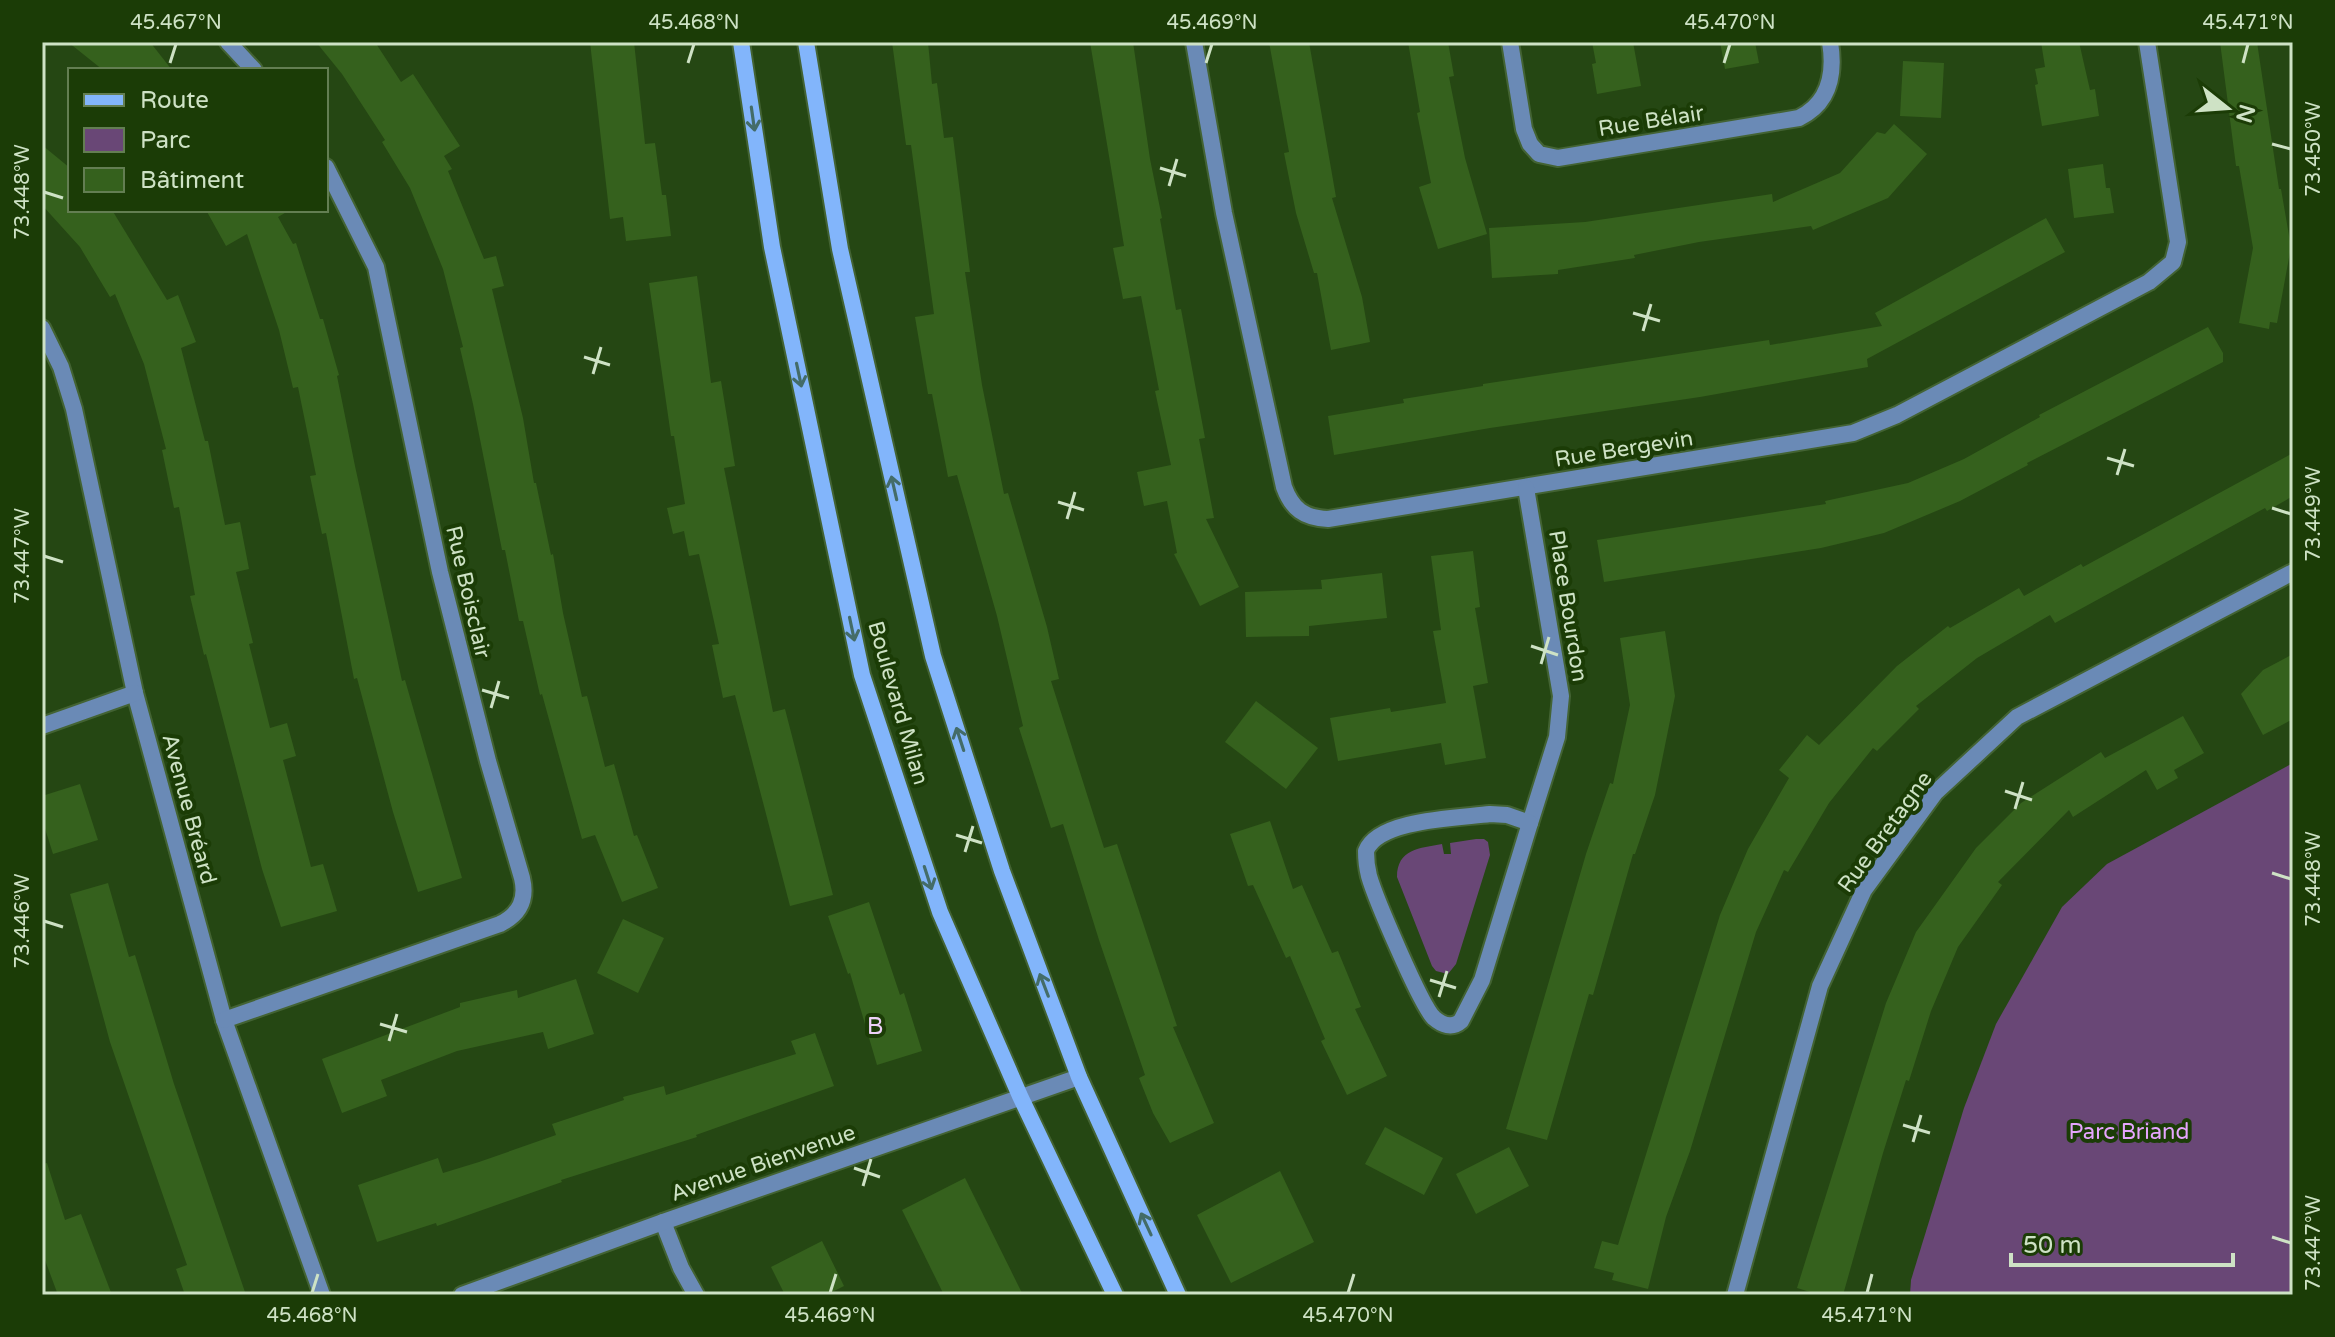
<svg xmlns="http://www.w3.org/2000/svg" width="2335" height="1337" font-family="'Varela Round',sans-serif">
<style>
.green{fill:#694776}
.building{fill:#35611d}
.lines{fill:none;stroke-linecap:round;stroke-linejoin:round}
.street-casing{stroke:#436333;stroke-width:20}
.secondary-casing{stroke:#436333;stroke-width:20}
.street{stroke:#6a8ab6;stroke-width:16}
.secondary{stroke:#82b5fb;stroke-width:16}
.oneway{stroke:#446c68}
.ticks{fill:none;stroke:#cee2c5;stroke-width:3}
.labels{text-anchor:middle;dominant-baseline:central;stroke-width:8;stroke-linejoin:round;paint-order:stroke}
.street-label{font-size:22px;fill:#cee2c5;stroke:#1b3c06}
.park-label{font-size:22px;fill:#e6a5fe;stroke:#1b3c06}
.neighbourhood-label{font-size:24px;letter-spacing:2px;fill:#edd1f8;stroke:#1b3c06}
.neatline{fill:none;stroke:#cee2c5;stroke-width:3}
.ticks-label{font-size:20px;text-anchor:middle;fill:#cee2c5}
</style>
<rect width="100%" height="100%" fill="#254713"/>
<g class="green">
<polygon points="2293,763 2293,1295 1910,1295 1911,1280 1964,1108 1996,1024 2062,907 2107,864"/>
<path d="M1476,839H1484L1488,842L1490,855L1456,964L1448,974L1436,971L1432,966L1397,877C1397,849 1420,848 1442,844L1444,854H1451L1450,843Z"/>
</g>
<g class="building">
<polygon points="68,42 150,42 172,70 103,70"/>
<polygon points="316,42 375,42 401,82 413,74 460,146 444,156 452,169 448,171 484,259 496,256 504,286 492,289 523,418 534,483 536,483 551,555 553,554 563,613 582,697 587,696 605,767 614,764 634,836 637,835 658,888 622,902 595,835 582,839 542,694 540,695 523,621 519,621 505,550 502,550 473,404 460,348 463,347 443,269 410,188 382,142 385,140 342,74"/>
<polygon points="590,42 634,42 645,144 655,143 662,195 666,195 671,236 626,241 623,217 610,219"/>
<polygon points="892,42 928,42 932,84 937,83 944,138 953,137 970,272 965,272 982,385 1004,494 1008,493 1047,627 1059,679 1051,681 1104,848 1117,844 1177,1026 1173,1027 1214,1123 1170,1143 1153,1113 1139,1078 1145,1075 1099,940 1063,824 1051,828 1019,728 1023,726 997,616 957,475 948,477 932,394 928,394 915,317 934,314 911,145 906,145"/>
<polygon points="1090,42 1133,42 1150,159 1162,218 1160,219 1176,310 1181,309 1205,438 1199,439 1214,518 1206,519 1239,587 1200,606 1174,554 1177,553 1167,501 1144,506 1137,472 1171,465 1155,391 1159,390 1141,296 1123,299 1113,248 1124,246"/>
<polygon points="1269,42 1309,42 1336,197 1332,198 1362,297 1370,342 1331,350 1317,273 1314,273 1296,213 1284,153 1289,152"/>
<polygon points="1408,42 1448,42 1454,76 1449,77 1465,158 1487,234 1438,249 1419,187 1431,183 1417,113 1420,112"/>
<polygon points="1592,42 1633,42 1641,86 1597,94 1592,64 1596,63"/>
<polygon points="1720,42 1755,42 1759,63 1725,69"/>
<polygon points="2041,42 2079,42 2090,90 2095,89 2099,116 2042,126 2035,85 2038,84 2035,69 2045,67"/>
<polygon points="2220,42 2257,42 2279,189 2281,189 2291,247 2277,323 2270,322 2269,329 2239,323 2253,248 2239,166 2236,166"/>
<polygon points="1903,61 1944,63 1941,118 1900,116"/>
<polygon points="1894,124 1927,154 1888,198 1813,230 1811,226 1699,242 1634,255 1635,258 1558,270 1558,274 1492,278 1489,228 1585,222 1772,194 1773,202 1840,173 1877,132 1885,134"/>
<polygon points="42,145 70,168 70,210 112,210 167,300 178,295 196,342 181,348 205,441 208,441 225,525 240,522 249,569 236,572 253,643 249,644 270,728 287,723 296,756 283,760 311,867 323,864 337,911 281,927 262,869 206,654 204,655 190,596 195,595 179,507 174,508 162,450 166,449 144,364 115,294 110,297 80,247 42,205"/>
<polygon points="2103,164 2106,188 2110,188 2114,213 2074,218 2068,169"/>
<polygon points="206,210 290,210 278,217 293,244 296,243 320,319 323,319 339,375 337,376 355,466 402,681 405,680 462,878 418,892 393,812 357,678 354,679 326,533 322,534 310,476 316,475 298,387 293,388 279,330 247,234 226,246"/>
<polygon points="2046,218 2065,252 1867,359 1868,367 1700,397 1490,428 1334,455 1328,416 1404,403 1403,399 1483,386 1483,384 1769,340 1770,345 1882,326 1875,313"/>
<polygon points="697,276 711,383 721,381 735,466 724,468 773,712 785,709 833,895 790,906 735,695 723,698 712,645 719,644 699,554 689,556 684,531 673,534 667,508 685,504 674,436 671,436 649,283"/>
<polygon points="2208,327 2223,353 2223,362 2027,463 2028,465 1960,501 1884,533 1821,548 1604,582 1597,540 1826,504 1825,501 1908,483 1964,459 2040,417 2039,415"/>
<polygon points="2293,453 2293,496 2267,511 2265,508 2055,623 2050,615 1977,658 1916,706 1919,709 1877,751 1873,748 1829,803 1788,872 1784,870 1756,932 1690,1151 1666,1217 1648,1289 1612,1280 1614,1273 1594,1268 1602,1241 1618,1245 1720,915 1748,849 1789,778 1779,770 1807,735 1819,745 1897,666 1948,626 1950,628 2019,588 2024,596 2081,564 2083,567"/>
<polygon points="1473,551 1480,607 1475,608 1488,683 1473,686 1486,758 1445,765 1441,743 1338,761 1330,718 1390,708 1391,712 1446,703 1433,631 1441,630 1431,556"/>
<polygon points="1382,573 1387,618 1309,626 1309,636 1246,637 1245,592 1322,589 1321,580"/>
<polygon points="1665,631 1675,696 1655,795 1635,854 1633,854 1593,995 1589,994 1547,1140 1506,1129 1586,854 1610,783 1613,784 1630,705 1620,638"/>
<polygon points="2293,654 2293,719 2263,735 2241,694 2263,670"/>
<polygon points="1256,701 1318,748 1286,789 1225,742"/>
<polygon points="2183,716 2204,753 2174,770 2178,778 2157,790 2146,770 2073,817 2069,810 1998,882 2002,885 1958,947 1931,1011 1909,1081 1906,1080 1883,1153 1843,1295 1820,1295 1797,1288 1886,1003 1916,932 1976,848 2021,803 2101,752 2105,758"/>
<polygon points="80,784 98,840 53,854 42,819 42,796"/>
<polygon points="1270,821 1293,889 1302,885 1332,953 1338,951 1361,1007 1355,1009 1387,1076 1347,1095 1321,1041 1325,1039 1290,956 1286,958 1253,885 1248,886 1230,834"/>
<polygon points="108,883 129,957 135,955 174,1084 246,1295 185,1295 176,1269 187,1265 110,1042 70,894"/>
<polygon points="869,902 900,995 904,993 922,1051 877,1065 850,973 848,974 828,916"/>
<polygon points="623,919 664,938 638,993 597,973"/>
<polygon points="576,979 594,1034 548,1049 543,1032 457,1051 381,1080 387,1096 342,1113 322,1059 460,1007 460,1003 517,990 518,998"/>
<polygon points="815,1033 834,1086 696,1135 697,1137 561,1180 562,1182 437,1226 436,1223 377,1242 358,1185 438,1158 443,1173 479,1162 556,1135 552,1124 624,1100 623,1097 664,1086 666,1095 796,1054 791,1041"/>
<polygon points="1385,1127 1443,1158 1424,1195 1365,1164"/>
<polygon points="1509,1147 1529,1186 1476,1214 1456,1174"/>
<polygon points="47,1163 65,1220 81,1214 112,1295 58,1295 42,1252 42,1164"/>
<polygon points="1280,1171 1314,1242 1231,1283 1197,1215"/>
<polygon points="965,1178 1023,1295 944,1295 902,1210"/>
<polygon points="822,1241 844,1286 826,1295 785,1295 771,1267"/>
</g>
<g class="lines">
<defs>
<g id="street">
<polyline points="228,42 254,70"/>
<path d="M1194,42L1224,213L1284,487C1292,509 1304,518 1328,519L1853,433L1897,415L2149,282L2173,262L2178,242L2147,42"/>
<path d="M1510,42L1524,129L1530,144L1539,154L1558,158L1799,118C1830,103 1835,73 1830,42"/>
<polyline points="42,328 61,367 74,409 135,693 224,1020 322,1295"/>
<polyline points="1526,488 1561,696 1557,737 1530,823"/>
<polyline points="42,726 135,693"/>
<path d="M1490,814L1507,815L1530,823L1482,980L1461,1021C1452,1029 1442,1025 1434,1018C1421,1006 1375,897 1369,876C1367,868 1366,859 1366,851C1378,819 1459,818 1490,814Z"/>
<path d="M224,1020L500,924C520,914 527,899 522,878L488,761L440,572L376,267L326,167"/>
<polyline points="663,1222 681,1268 696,1295"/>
<polyline points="462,1295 663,1222 1079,1077"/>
<polyline points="1735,1295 1820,986 1864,890 1935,793 2017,717 2293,572"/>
</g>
<g id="secondary">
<polyline points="741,42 772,247 862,675 940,912 1020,1096 1115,1295"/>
<polyline points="806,42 840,249 933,656 1002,871 1079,1077 1178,1295"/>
</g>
</defs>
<use href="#street" class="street-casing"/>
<use href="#secondary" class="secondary-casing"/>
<use href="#street" class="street"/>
<use href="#secondary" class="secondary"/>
</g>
<defs><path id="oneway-shaft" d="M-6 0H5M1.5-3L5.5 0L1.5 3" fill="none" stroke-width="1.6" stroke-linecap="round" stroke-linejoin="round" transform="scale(2)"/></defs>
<g class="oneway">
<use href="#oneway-shaft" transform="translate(753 119) rotate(82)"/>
<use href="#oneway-shaft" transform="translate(799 375) rotate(78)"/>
<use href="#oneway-shaft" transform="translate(894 488) rotate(-103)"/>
<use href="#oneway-shaft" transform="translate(852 629) rotate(78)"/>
<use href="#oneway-shaft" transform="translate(960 739) rotate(-108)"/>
<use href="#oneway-shaft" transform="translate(928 878) rotate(72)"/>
<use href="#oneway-shaft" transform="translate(1044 985) rotate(-111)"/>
<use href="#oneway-shaft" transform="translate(1146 1224) rotate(-115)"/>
</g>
<path class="ticks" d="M170,63L176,44M688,63L694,44M1206,63L1212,44M1724,63L1730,44M2243,63L2248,44M2272,144L2291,149M1160,168L1186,176M1169,186L1177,159M44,192L63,198M1633,313L1660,321M1643,331L1651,304M584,357L610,365M593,374L601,347M2107,458L2134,466M2117,475L2125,449M1058,502L1084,510M2272,508L2291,514M1067,519L1075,492M44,556L63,562M1531,646L1558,655M1541,664L1549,637M482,690L509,698M491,708L499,681M2005,791L2032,800M2015,809L2023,782M956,835L982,843M965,852L973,826M2272,873L2291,879M44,921L63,927M1430,980L1456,988M1439,997L1447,971M380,1024L407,1032M389,1041L397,1014M1903,1125L1930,1133M1913,1142L1921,1115M854,1168L880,1177M863,1186L871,1159M2272,1237L2291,1243M312,1293L318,1274M830,1293L836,1274M1348,1293L1354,1274M1867,1293L1872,1274"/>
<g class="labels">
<g class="street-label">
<text transform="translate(1651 121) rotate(-9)">Rue Bélair</text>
<text transform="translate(1624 449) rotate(-9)">Rue Bergevin</text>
<text transform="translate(468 592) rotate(77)">Rue Boisclair</text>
<text transform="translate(1568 606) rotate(81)">Place Bourdon</text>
<text transform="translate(898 703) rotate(74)">Boulevard Milan</text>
<text transform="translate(189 809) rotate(75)">Avenue Bréard</text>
<text transform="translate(1885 832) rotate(-54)">Rue Bretagne</text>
<text transform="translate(763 1163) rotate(-19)">Avenue Bienvenue</text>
</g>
<g class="park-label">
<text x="2129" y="1132">Parc Briand</text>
</g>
<g class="neighbourhood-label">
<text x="876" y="1026">B</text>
</g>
</g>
<rect width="2335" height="1337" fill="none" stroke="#1b3c06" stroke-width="88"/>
<rect x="68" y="68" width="260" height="144" fill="#1b3c06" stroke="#637e52" stroke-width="2"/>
<rect x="84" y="94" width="40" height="12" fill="#82b5fb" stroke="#637e52" stroke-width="2"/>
<text x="140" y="108" font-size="24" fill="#cee2c5">Route</text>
<rect x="84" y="128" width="40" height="24" fill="#694776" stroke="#637e52" stroke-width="2"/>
<text x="140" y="148" font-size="24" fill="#cee2c5">Parc</text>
<rect x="84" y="168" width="40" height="24" fill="#35611d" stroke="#637e52" stroke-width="2"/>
<text x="140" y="188" font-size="24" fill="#cee2c5">Bâtiment</text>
<g transform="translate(2227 108) rotate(107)" stroke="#1b3c06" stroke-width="6" paint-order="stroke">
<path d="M0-6L14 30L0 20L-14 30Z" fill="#cee2c5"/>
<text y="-12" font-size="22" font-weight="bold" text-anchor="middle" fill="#cee2c5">N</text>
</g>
<path d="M2011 1253v12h222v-12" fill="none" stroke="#cee2c5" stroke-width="4"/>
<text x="2023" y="1253" font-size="24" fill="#cee2c5" stroke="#1b3c06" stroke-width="6" paint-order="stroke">50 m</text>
<rect x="44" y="44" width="2247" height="1249" class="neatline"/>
<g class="ticks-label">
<text x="176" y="29">45.467°N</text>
<text x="694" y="29">45.468°N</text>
<text x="1212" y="29">45.469°N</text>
<text x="1730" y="29">45.470°N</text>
<text x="2248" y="29">45.471°N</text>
<text transform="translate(2313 149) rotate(-90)" y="7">73.450°W</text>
<text transform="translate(22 192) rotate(-90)" y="7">73.448°W</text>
<text transform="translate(2313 514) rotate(-90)" y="7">73.449°W</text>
<text transform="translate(22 556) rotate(-90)" y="7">73.447°W</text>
<text transform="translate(2313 879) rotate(-90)" y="7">73.448°W</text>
<text transform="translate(22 921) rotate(-90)" y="7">73.446°W</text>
<text transform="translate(2313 1243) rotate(-90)" y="7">73.447°W</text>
<text x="312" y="1322">45.468°N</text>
<text x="830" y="1322">45.469°N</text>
<text x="1348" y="1322">45.470°N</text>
<text x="1867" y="1322">45.471°N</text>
</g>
</svg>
